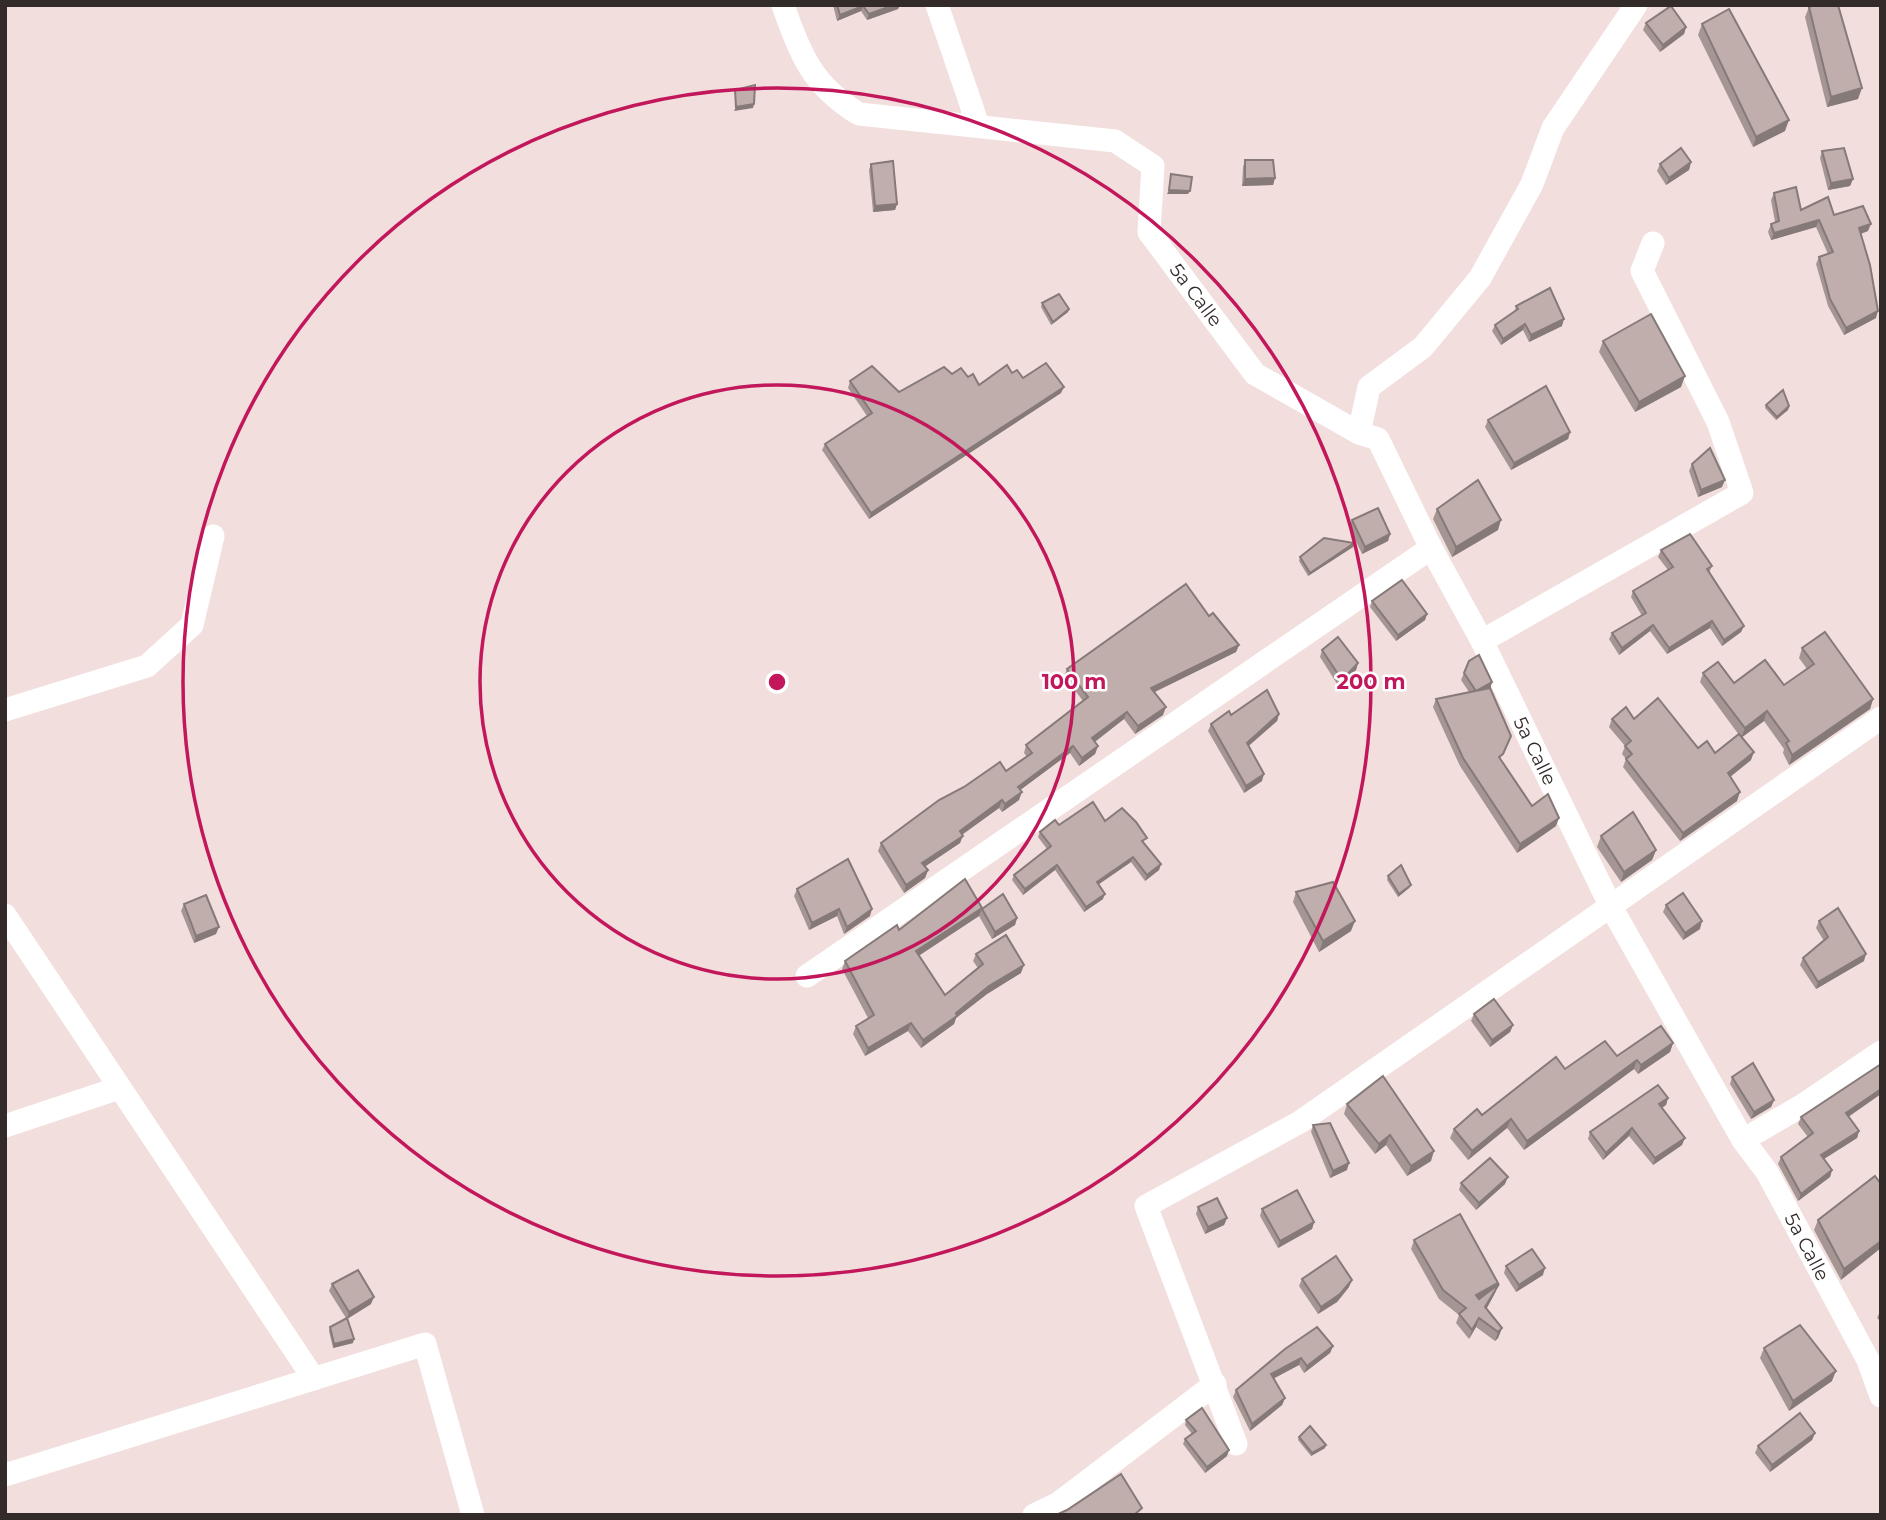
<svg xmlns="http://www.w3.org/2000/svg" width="1886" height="1520" font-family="Montserrat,sans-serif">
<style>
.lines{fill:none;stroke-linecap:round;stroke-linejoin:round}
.street{stroke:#fff;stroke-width:23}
.wall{fill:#a59694}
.shaded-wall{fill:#867a78}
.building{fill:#c0aeac;stroke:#867a78;stroke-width:2}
.ring{fill:none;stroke:#c2185b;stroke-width:3.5}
.labels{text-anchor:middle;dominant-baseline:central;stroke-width:5;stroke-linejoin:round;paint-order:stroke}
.street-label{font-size:19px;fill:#322b2a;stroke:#fff}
.centre{fill:#c2185b;stroke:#fff;stroke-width:3.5}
.ring-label{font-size:21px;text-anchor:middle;font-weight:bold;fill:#c2185b;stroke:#fff;stroke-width:5;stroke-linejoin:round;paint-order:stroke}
</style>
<rect width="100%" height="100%" fill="#f2dfdd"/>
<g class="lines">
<g class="street">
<path d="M783,5C800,55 813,86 859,114L1115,141L1153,166L1149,232L1255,374L1359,433L1378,439L1431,548L1482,641L1611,907L1743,1140L1767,1172L1868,1360L1881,1396"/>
<polyline points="937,5 978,125"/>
<polyline points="1359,433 1369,387 1423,347 1480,278 1532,184 1553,128 1636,5"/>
<polyline points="1482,641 1742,493 1718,422 1642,271 1653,243"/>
<polyline points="5,710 147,666 192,625 213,536"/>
<polyline points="5,915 314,1379"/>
<polyline points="807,976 1431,548"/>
<polyline points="5,1126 119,1088"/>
<polyline points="1743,1140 1803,1105 1881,1052"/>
<polyline points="1236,1444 1146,1206 1300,1122 1881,718"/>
<polyline points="5,1475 425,1344 473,1515"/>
<polyline points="1034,1515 1059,1503 1215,1384"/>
</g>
</g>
<g class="wall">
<polygon points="833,5 900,5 898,9 867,20 861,11 837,21"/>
<polygon points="1809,7 1858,99 1827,107 1805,17"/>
<polygon points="1646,23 1686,27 1684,34 1660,52 1643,30"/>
<polygon points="1702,24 1785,131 1753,147 1698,35"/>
<polygon points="1822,151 1853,179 1850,186 1828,190 1820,158"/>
<polygon points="1245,160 1275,178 1273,185 1242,186 1243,167"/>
<polygon points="1691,162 1689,170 1666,185 1657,171 1660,164"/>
<polygon points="871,164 897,204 895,210 873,212 869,170"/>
<polygon points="1774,193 1801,210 1834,215 1868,231 1861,234 1876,318 1844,335 1828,306 1816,264 1819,257 1828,254 1816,227 1771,240 1768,232 1771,224 1775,222 1771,200"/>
<polygon points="1042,303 1069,309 1068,312 1051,325 1041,307"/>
<polygon points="1516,306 1562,326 1529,342 1523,330 1501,345 1492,331 1495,325 1515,311"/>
<polygon points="1603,341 1681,387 1635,412 1599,352"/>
<polygon points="1012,373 1061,393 869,519 822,450 825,444 867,416 848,388 850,381 899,392 952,374 968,377 979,385"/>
<polygon points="1766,405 1789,406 1788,410 1776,420 1765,408"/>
<polygon points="1488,420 1570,432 1568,439 1511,470 1485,427"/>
<polygon points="1692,464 1722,487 1698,497 1689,471"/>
<polygon points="1437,509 1498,530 1452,557 1433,519"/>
<polygon points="1352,520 1390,534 1388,541 1362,554 1349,527"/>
<polygon points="1354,543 1353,547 1308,576 1299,561 1300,557"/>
<polygon points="1661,550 1712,566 1709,573 1744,626 1741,632 1722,646 1710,628 1667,654 1650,631 1619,655 1609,639 1612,633 1642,616 1631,597 1633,591 1668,570 1658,557"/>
<polygon points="1372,601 1427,614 1425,620 1396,641 1370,607"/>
<polygon points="1209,616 1239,645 1236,652 1155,692 1163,715 1135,734 1124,719 1095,742 1098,746 1095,754 1079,766 1070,753 1020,790 1019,800 1002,812 999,808 962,835 960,843 925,866 928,870 925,878 904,893 878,851 881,843 1006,771 1027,757 1024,753 1026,745 1083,701 1064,676 1067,669"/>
<polygon points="1802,648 1873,699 1870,709 1789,765 1783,753 1784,749 1764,721 1742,737 1751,760 1730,777 1737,801 1680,841 1623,767 1626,759 1622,754 1625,746 1609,727 1612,719 1634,719 1698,748 1715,753 1739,735 1700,682 1703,673 1734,683 1784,685 1807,669 1799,658"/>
<polygon points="1322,650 1358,663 1356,670 1339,687 1320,657"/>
<polygon points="1464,673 1492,682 1490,689 1501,760 1532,806 1556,826 1517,853 1460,766 1433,707 1436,699 1469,692 1461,680"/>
<polygon points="1279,714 1277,721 1248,746 1262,781 1244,793 1208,731 1211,724 1231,715"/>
<polygon points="1105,821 1144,844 1161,864 1159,870 1145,881 1131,862 1098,884 1103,899 1084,912 1055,870 1023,895 1012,880 1014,875 1047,849 1038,837 1040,832 1059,825"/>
<polygon points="1601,836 1656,850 1652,860 1621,882 1597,847"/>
<polygon points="1388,876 1409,888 1398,897 1387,880"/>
<polygon points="797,889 870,916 844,934 837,916 809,930 794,896"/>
<polygon points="1296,892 1351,931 1319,952 1293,902"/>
<polygon points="184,904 216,934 194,943 181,911"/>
<polygon points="1666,905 1700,929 1683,940 1663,912"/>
<polygon points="982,908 1017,918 1015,925 992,939 979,916 919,955 945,995 978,968 973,961 976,954 1021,973 987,994 956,1018 954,1024 921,1048 908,1031 865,1056 853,1034 856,1026 868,1018 842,969 845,961 899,930"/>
<polygon points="1819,921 1864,961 1816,989 1800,965 1803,958 1824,941 1816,928"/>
<polygon points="1474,1014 1513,1025 1510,1032 1490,1047 1471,1021"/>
<polygon points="1673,1043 1670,1052 1638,1074 1634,1069 1524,1150 1507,1128 1468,1160 1450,1138 1454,1129 1482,1115 1565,1069"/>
<polygon points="1732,1077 1774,1100 1771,1107 1751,1119 1730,1084"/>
<polygon points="1668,1098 1666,1105 1662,1108 1682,1145 1653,1165 1629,1136 1603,1160 1588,1139 1590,1132"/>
<polygon points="1347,1104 1431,1161 1407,1176 1386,1145 1375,1154 1344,1114"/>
<polygon points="1801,1117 1849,1117 1859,1131 1857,1138 1824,1159 1832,1170 1830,1177 1798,1201 1778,1164 1781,1157 1808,1137 1798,1124"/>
<polygon points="1313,1125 1347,1170 1330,1178 1311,1132"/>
<polygon points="1461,1183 1505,1184 1476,1210 1459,1190"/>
<polygon points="1881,1184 1841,1280 1814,1230 1818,1220"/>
<polygon points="1198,1207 1227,1218 1224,1225 1205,1234 1196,1214"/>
<polygon points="1262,1209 1314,1222 1312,1229 1278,1248 1260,1216"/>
<polygon points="1414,1240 1498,1283 1495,1293 1486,1309 1502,1328 1498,1338 1495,1341 1476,1327 1469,1339 1456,1323 1459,1315 1439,1299 1411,1249"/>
<polygon points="1506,1266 1543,1275 1516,1292 1504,1273"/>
<polygon points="1302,1279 1349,1287 1337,1302 1318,1314 1299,1286"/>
<polygon points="332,1284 371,1304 347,1319 353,1343 333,1348 329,1331 330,1327 346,1318 329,1291"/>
<polygon points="1881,1309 1881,1322 1877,1318"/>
<polygon points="1333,1346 1330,1353 1304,1373 1299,1365 1274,1378 1285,1398 1282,1405 1250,1431 1233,1397 1236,1390 1285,1349"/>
<polygon points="1764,1348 1832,1381 1789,1411 1760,1358"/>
<polygon points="1186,1420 1227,1456 1205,1473 1183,1444 1185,1439 1192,1434 1185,1425"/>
<polygon points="1815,1433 1812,1440 1770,1472 1755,1453 1758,1446"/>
<polygon points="1299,1437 1325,1448 1311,1456 1298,1440"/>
</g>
<g class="shaded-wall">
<polygon points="894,5 900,5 898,9 867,20 869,14"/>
<polygon points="863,6 861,11 837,21 840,15"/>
<polygon points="1686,27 1684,34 1660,52 1663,45"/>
<polygon points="1862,88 1858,99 1827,107 1831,97"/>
<polygon points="754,104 753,108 734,111 736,107"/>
<polygon points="1789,120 1785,131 1753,147 1756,137"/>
<polygon points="1691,162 1689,170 1666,185 1669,178"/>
<polygon points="1275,178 1273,185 1242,186 1245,179"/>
<polygon points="1853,179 1850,186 1828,190 1831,183"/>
<polygon points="1169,190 1190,191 1188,194 1167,194"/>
<polygon points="897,204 895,210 873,212 875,206"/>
<polygon points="1819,220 1816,227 1771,240 1774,233"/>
<polygon points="1871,224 1868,231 1856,235 1859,228"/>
<polygon points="1069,309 1068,312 1051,325 1053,322"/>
<polygon points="1878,311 1876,318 1844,335 1846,328"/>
<polygon points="1564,319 1562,326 1529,342 1531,335"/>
<polygon points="1525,324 1523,330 1501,345 1503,339"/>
<polygon points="1685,376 1681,387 1635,412 1639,402"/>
<polygon points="1064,387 1061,393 869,519 871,513"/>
<polygon points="1789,406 1788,410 1776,420 1777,417"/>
<polygon points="1570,432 1568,439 1511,470 1514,463"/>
<polygon points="1725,480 1722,487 1698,497 1701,490"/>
<polygon points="1501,520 1498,530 1452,557 1456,547"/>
<polygon points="1390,534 1388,541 1362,554 1365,547"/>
<polygon points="1354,543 1353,547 1308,576 1310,573"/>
<polygon points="1427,614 1425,620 1396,641 1398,635"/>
<polygon points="1712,621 1710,628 1667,654 1669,648"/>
<polygon points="1653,625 1650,631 1619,655 1622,648"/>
<polygon points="1744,626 1741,632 1722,646 1724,640"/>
<polygon points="1239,645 1236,652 1148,695 1151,688"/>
<polygon points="1358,663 1356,670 1339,687 1342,680"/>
<polygon points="1492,682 1490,689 1476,691"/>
<polygon points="1873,699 1870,709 1789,765 1792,755"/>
<polygon points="1166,707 1163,715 1135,734 1138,726"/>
<polygon points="1767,711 1764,721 1741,738 1745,728"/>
<polygon points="1127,712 1124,719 1089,746 1092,738"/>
<polygon points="1279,714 1277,721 1244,750 1247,743"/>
<polygon points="1073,746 1070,753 1015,794 1018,787"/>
<polygon points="1098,746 1095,754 1079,766 1082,758"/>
<polygon points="1754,752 1751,760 1725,781 1728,773"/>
<polygon points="1264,774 1262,781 1244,793 1246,786"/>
<polygon points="1022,792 1019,800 1002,812 1005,804"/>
<polygon points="1740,792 1737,801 1680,841 1683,833"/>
<polygon points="1002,800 999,808 957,838 960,831"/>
<polygon points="1559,818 1556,826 1517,853 1520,844"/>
<polygon points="963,836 960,843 920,870 922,863"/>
<polygon points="1656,850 1652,860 1621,882 1624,872"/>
<polygon points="1133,857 1131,862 1095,887 1097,882"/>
<polygon points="1161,864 1159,870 1145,881 1147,875"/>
<polygon points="1057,865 1055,870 1023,895 1025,889"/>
<polygon points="928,870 925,878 904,893 906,885"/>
<polygon points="1411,885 1409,888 1398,897 1399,894"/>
<polygon points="1105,894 1103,899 1084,912 1086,907"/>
<polygon points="982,908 979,916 914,959 916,951"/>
<polygon points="839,909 837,916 809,930 812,923"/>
<polygon points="872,909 870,916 844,934 847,927"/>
<polygon points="1017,918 1015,925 992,939 995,932"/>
<polygon points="1355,921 1351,931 1319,952 1323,941"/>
<polygon points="1702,921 1700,929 1683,940 1685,933"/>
<polygon points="219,927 216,934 194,943 196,936"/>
<polygon points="1866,954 1864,961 1816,989 1818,982"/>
<polygon points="1024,965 1021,973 987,994 956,1018 954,1024 921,1048 923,1040 989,986"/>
<polygon points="911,1023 908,1031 865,1056 868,1048"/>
<polygon points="1513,1025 1510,1032 1490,1047 1492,1040"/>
<polygon points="1673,1043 1670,1052 1638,1074 1641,1065"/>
<polygon points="1637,1060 1634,1069 1524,1150 1527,1141"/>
<polygon points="1881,1089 1881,1094 1844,1120 1846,1113"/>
<polygon points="1668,1098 1666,1105 1656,1111 1659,1104"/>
<polygon points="1774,1100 1771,1107 1751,1119 1754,1112"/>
<polygon points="1511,1119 1507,1128 1468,1160 1472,1151"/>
<polygon points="1632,1128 1629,1136 1603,1160 1606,1153"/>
<polygon points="1859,1131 1857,1138 1819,1162 1821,1155"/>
<polygon points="1390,1135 1386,1145 1375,1154 1379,1144"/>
<polygon points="1685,1138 1682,1145 1653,1165 1655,1158"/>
<polygon points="1434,1151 1431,1161 1407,1176 1411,1166"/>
<polygon points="1349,1163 1347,1170 1330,1178 1333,1171"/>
<polygon points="1832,1170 1830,1177 1798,1201 1801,1194"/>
<polygon points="1508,1177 1505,1184 1476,1210 1479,1203"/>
<polygon points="1227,1218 1224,1225 1205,1234 1208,1227"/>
<polygon points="1314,1222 1312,1229 1278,1248 1280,1241"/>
<polygon points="1881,1241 1881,1248 1841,1280 1844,1269"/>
<polygon points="1545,1268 1543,1275 1516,1292 1519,1285"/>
<polygon points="1352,1280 1349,1287 1337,1302 1318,1314 1321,1307"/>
<polygon points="1498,1283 1495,1293 1482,1317 1485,1307 1472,1304 1476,1295"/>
<polygon points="374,1297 371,1304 347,1319 349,1312"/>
<polygon points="1479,1318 1476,1327 1469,1339 1472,1330"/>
<polygon points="1502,1328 1498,1338 1495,1341 1498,1332"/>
<polygon points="354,1339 353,1343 333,1348 334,1344"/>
<polygon points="1333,1346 1330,1353 1304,1373 1307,1366"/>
<polygon points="1301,1358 1299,1365 1269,1381 1271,1374"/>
<polygon points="1836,1371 1832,1381 1789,1411 1793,1401"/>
<polygon points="1285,1398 1282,1405 1250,1431 1252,1424"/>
<polygon points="1815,1433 1812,1440 1770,1472 1772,1465"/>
<polygon points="1326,1445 1325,1448 1311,1456 1312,1453"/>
<polygon points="1229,1450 1227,1456 1205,1473 1207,1467"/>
</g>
<g class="building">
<polygon points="837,5 894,5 869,14 863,6 840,15"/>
<polygon points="1814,5 1838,5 1862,88 1831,97 1809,7"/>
<polygon points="1671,6 1686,27 1663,45 1646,23"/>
<polygon points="1729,9 1789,120 1756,137 1702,24"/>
<polygon points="755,85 754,104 736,107 735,90"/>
<polygon points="1681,148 1691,162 1669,178 1660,164"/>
<polygon points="1844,148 1853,179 1831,183 1822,151"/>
<polygon points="1245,160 1273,160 1275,178 1245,179"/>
<polygon points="893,161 897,204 875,206 871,164"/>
<polygon points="1171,174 1192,177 1190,191 1169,190"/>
<polygon points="1796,187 1801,210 1828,197 1834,215 1863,206 1871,224 1859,228 1870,265 1878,311 1846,328 1830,299 1819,257 1833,252 1819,220 1774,233 1771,224 1779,221 1774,193"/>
<polygon points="1550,288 1564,319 1531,335 1525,324 1503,339 1495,325 1518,309 1516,306"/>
<polygon points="1059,294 1069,309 1053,322 1042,303"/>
<polygon points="1651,314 1685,376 1639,402 1603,341"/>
<polygon points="1046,363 1064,387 871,513 825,444 872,413 850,381 872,366 899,392 944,367 952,374 961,368 968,377 973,374 979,385 1007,365 1012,373 1017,370 1023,378"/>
<polygon points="1546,386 1570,432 1514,463 1488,420"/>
<polygon points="1783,390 1789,406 1777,417 1766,405"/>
<polygon points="1710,448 1725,480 1701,490 1692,464"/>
<polygon points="1478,480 1501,520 1456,547 1437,509"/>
<polygon points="1378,508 1390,534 1365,547 1352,520"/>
<polygon points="1690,534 1712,566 1707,569 1744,626 1724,640 1712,621 1669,648 1653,625 1622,648 1612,633 1646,613 1633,591 1673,567 1661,550"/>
<polygon points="1324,538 1354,543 1310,573 1300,557"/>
<polygon points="1402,580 1427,614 1398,635 1372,601"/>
<polygon points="1186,584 1209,616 1213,613 1239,645 1151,688 1166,707 1138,726 1127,712 1092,738 1098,746 1082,758 1073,746 1018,787 1022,792 1005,804 1002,800 960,831 963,836 922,863 928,870 906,885 881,843 939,800 964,787 1000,762 1006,771 1032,753 1026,745 1088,697 1067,669"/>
<polygon points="1825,632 1873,699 1792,755 1786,743 1789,741 1767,711 1745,728 1703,673 1718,662 1734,683 1765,660 1784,685 1814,664 1802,648"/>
<polygon points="1338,637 1358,663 1342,680 1322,650"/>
<polygon points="1479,655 1492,682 1476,691 1464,673 1469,661"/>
<polygon points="1490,688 1511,736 1503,754 1499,757 1532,806 1548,794 1559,818 1520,844 1463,758 1436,699"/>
<polygon points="1267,690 1279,714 1247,743 1264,774 1246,786 1211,724 1229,711 1231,715"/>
<polygon points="1658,698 1698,748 1707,741 1715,753 1739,734 1754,752 1728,773 1740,792 1683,833 1626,759 1632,754 1625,746 1631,741 1612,719 1626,707 1634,719"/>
<polygon points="1093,802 1105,821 1122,808 1136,822 1147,838 1142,841 1161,864 1147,875 1133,857 1097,882 1105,894 1086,907 1057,865 1025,889 1014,875 1051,846 1040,832 1055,820 1059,825"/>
<polygon points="1633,812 1656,850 1624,872 1601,836"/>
<polygon points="848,859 872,909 847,927 839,909 812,923 797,889"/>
<polygon points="1401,865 1411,885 1399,894 1388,876"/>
<polygon points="965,879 982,908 916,951 945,995 983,964 976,954 1006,935 1024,965 989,986 956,1013 957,1016 923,1040 911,1023 868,1048 856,1026 874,1015 845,961 897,925 899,930"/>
<polygon points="1333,882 1355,921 1323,941 1296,892"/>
<polygon points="1683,893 1702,921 1685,933 1666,905"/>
<polygon points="1003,894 1017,918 995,932 982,909"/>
<polygon points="206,895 219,927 196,936 184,904"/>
<polygon points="1838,908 1866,954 1818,982 1803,958 1828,937 1819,921"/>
<polygon points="1494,999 1513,1025 1492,1040 1474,1014"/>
<polygon points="1661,1026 1673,1043 1641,1065 1637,1060 1527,1141 1511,1119 1472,1151 1454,1129 1477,1109 1482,1115 1556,1057 1565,1069 1605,1041 1617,1056"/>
<polygon points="1753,1063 1774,1100 1754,1112 1732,1077"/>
<polygon points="1881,1064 1881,1089 1846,1113 1859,1131 1821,1155 1832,1170 1801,1194 1781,1157 1813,1133 1801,1117"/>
<polygon points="1383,1076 1434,1151 1411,1166 1390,1135 1379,1144 1347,1104"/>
<polygon points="1658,1085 1668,1098 1659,1104 1685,1138 1655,1158 1632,1128 1606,1153 1590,1132"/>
<polygon points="1330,1123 1349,1163 1333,1171 1313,1125"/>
<polygon points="1490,1158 1508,1177 1479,1203 1461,1183"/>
<polygon points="1875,1176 1881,1184 1881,1241 1844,1269 1818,1220"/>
<polygon points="1297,1190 1314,1222 1280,1241 1262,1209"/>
<polygon points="1217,1198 1227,1218 1208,1227 1198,1207"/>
<polygon points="1460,1214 1498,1283 1476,1295 1479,1299 1499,1284 1485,1307 1502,1328 1498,1332 1479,1318 1472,1330 1459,1314 1466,1308 1443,1290 1414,1240"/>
<polygon points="1532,1249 1545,1268 1519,1285 1506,1266"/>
<polygon points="1336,1256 1352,1280 1340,1294 1321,1307 1302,1279"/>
<polygon points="358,1270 374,1297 349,1312 332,1284"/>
<polygon points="347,1318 354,1339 334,1344 330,1327"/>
<polygon points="1800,1325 1836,1371 1793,1401 1764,1348"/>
<polygon points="1317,1327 1333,1346 1307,1366 1301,1358 1271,1374 1285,1398 1252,1424 1236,1390 1285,1349"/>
<polygon points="1202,1408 1229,1450 1207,1467 1185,1439 1196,1431 1186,1420"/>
<polygon points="1800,1413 1815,1433 1772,1465 1758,1446"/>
<polygon points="1310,1426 1326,1445 1312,1453 1299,1437"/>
<polygon points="1121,1474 1142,1508 1134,1515 1056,1515 1067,1510"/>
</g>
<g class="ring">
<circle cx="777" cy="682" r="297"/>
<circle cx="777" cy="682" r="594"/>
</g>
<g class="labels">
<g class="street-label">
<text transform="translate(1196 295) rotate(53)">5a Calle</text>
<text transform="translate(1535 751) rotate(64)">5a Calle</text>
<text transform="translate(1807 1247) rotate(62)">5a Calle</text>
</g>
</g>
<circle cx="777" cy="682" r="10" class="centre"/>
<g class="ring-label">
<text x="1074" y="689">100 m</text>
<text x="1371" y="689">200 m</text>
</g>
<rect width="1886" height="1520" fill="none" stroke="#322b2a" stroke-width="14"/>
</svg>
